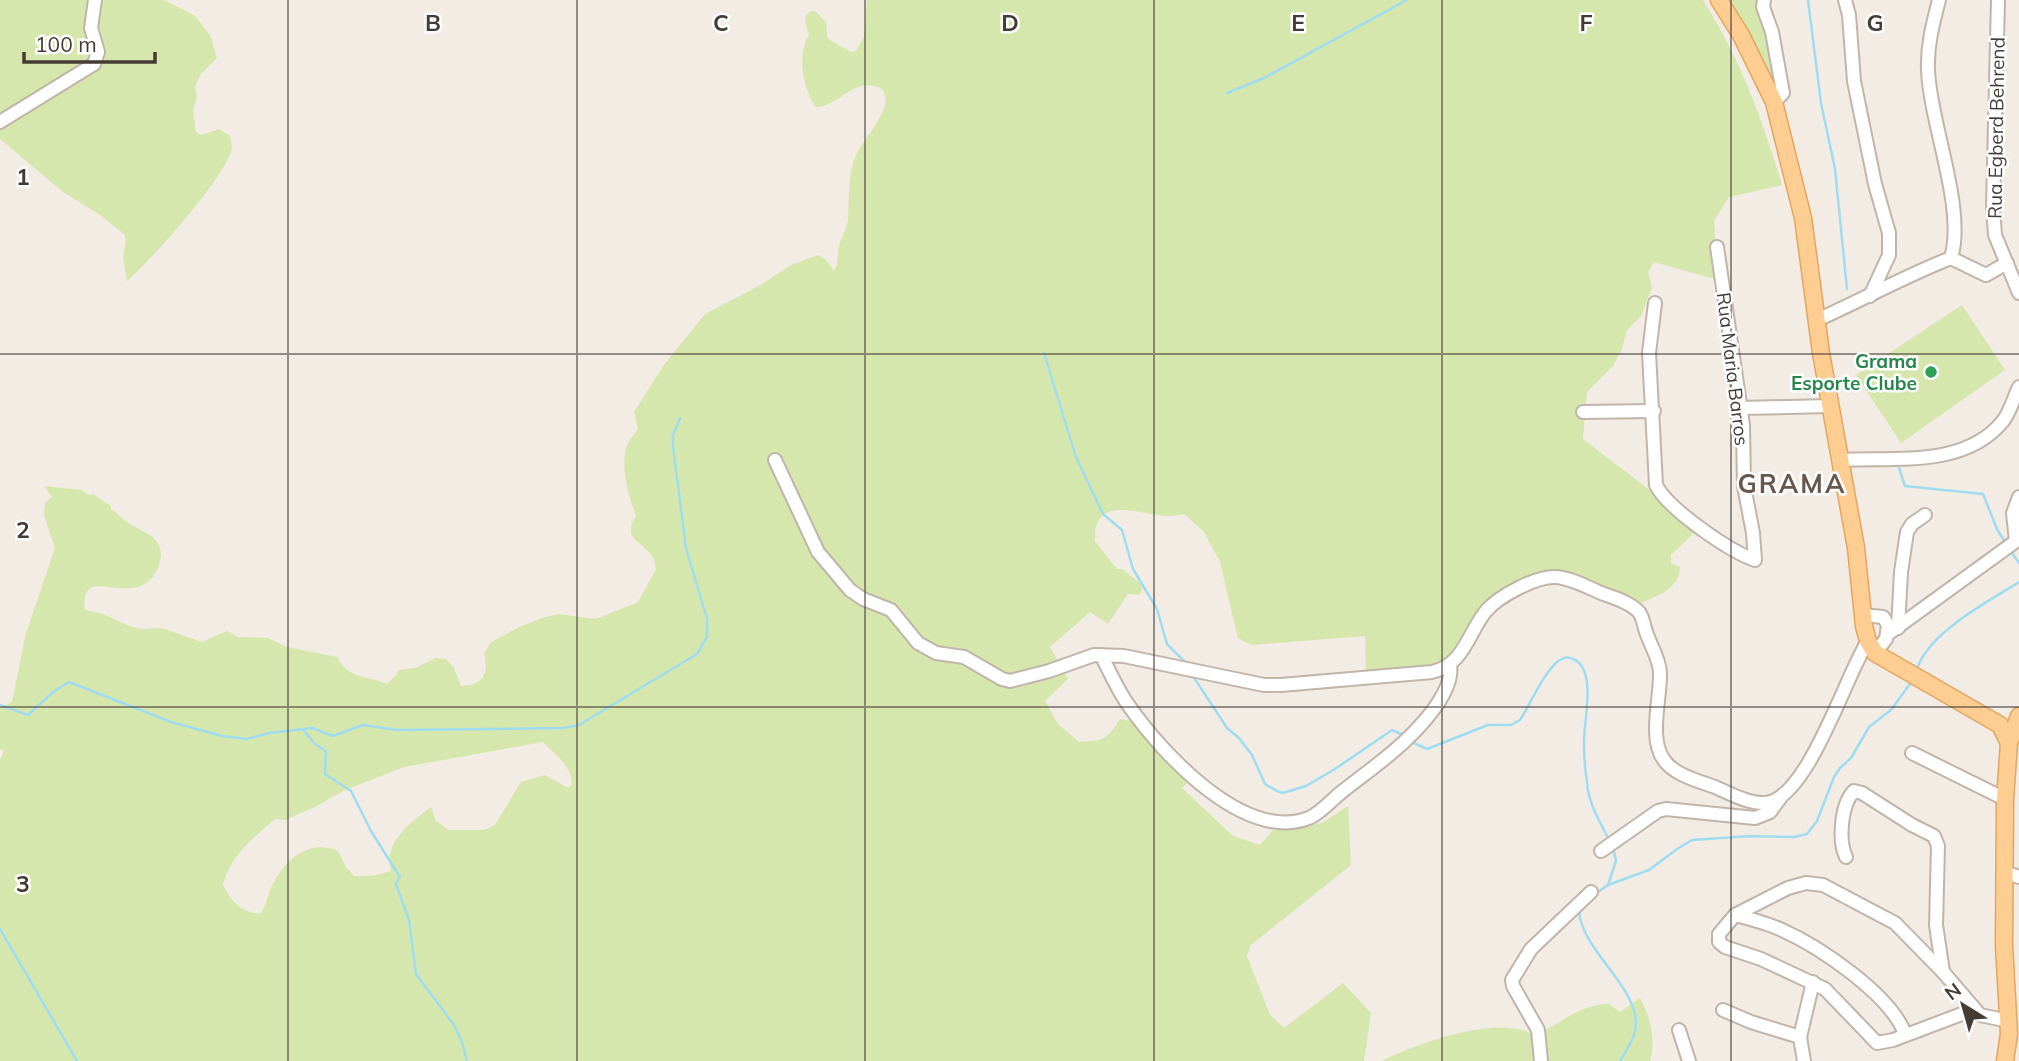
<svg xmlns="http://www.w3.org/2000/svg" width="2019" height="1061" font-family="Mulish,sans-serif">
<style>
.green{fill:#d6e7ad;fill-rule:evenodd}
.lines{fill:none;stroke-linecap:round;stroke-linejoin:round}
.stream{stroke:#a0dcf0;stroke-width:2.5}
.minor-casing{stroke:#c1b5aa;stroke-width:16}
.major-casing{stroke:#e3a662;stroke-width:19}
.minor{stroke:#fff;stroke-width:12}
.major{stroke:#fecd92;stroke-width:16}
.grid{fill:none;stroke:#443b34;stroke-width:2;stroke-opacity:0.55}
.leisure-dot{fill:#2e9e5b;stroke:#fff;stroke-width:2.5}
.labels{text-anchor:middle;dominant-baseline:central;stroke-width:5;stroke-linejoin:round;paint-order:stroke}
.street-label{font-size:19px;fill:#443b34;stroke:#fff}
.leisure-label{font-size:19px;font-weight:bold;fill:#27864d;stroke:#fff;text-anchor:end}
.district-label{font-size:26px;font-weight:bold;letter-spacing:2px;fill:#67574c;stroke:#fff}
.grid-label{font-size:23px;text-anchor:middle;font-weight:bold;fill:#443b34;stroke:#fff;stroke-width:5;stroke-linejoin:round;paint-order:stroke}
</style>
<rect width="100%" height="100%" fill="#f2ece5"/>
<g class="green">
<path d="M0,0H164L195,16L210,35L217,58L200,75L195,87L197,97L193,111L196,132L201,135L219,129L230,136C231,140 232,143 232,147C231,171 148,264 127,281L123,258L126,240L124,234L100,215L63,192L0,139Z"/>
<path d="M867,0H1703C1739,57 1763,120 1782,185L1729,197L1714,221L1718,280L1654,262L1648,272L1652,287L1641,316L1627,330L1622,349L1613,366L1587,392L1583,439L1699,528L1671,555V563L1680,567C1680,591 1653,597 1634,606L1550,574L1511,587L1485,601L1474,620L1449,676H1366L1365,636L1251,645L1238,638L1220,562L1204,532L1184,514C1179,515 1173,516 1168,516C1142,516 1093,492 1095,541L1117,569H1122L1143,585L1140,595L1128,594L1108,624L1090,612L1050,647L1068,679L1045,701L1058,724L1079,742C1104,740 1106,741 1120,719L1135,722L1190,780L1182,788L1233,836L1260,845L1273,830L1322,823L1348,806L1351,865L1251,945L1247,956L1270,1015L1284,1028L1343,983L1371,1013L1364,1061H0V760L4,751L0,749V708L12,702L26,633L55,548L44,515L45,503L52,497L44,486L82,490L89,495L93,494L111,506V509C117,513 122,519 128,523C144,533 168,538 159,565C145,606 100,578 89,589C84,594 84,604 85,610L100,613L132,627L141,629L162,628L202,642L227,631L237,637L268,638L287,647L337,657C349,680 367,675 387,684L396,675L398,670L415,668L436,658L446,659L454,668L461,686C484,685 489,674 484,654L490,643L519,627L545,617L559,614L596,619L638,602L656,569C653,539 618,546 636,515C628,496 621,469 626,448C628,441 634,434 638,429L634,412L664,365L705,314L762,284L791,265L818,255L826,260L834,271C839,264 837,254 839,246C841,237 847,229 848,220C849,199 848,180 854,160C860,141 898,107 881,88C853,76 839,107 815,107C802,83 797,58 809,34L805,22L806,15L811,11L816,12L826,22L827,36L830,40L851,52L856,51L864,36ZM543,742C556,756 570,763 572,784L568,788L545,775L521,782L495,825L484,830H449L436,821L431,807C410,823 383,842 391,871L372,876H354L346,867L338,851C307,838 283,862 271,888C267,897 266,906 260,914C240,912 232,902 223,885C231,855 252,839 275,819L285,820L317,806L343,791L404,767Z"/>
<polygon points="1720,0 1758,0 1772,56 1781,107"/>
<polygon points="1962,305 2005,370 1901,443 1856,375"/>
<path d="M1640,998C1651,1019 1656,1038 1650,1061H1381C1416,1044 1501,1012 1534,1036C1559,1025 1581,1003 1609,1004L1620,1012Z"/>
</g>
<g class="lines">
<g class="stream">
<polyline points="1808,0 1821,103 1835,169 1847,289"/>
<polyline points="1227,93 1264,78 1407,0"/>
<polyline points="1044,353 1076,457 1103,514 1122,530 1133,569 1157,609 1167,644 1186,663"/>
<polyline points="1899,468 1905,486 1983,494 1997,529 2005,542"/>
<polyline points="2012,553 2019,563"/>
<path d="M1917,669C1929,632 1988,602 2019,582"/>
<polyline points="1193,676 1227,728 1239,738 1252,755 1265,784 1277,791 1283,793 1306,786 1335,769 1392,730 1401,734"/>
<polyline points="0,705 28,715 53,692 69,682 171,722 222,736 247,739 269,733 312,728 333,736 363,725 397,730 563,728 579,725 697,654 707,637 707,619 686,548 673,446 673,435 680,418"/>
<polyline points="303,730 316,745 326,751 325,774 351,791 371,831 400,877 396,884 409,920 416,974 454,1025 462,1042 467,1061"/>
<path d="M1414,743L1427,749L1488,725H1511L1520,720C1531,703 1543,674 1558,661C1563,658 1567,656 1573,659C1598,669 1583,723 1584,744C1584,757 1585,769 1587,782C1588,802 1598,818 1607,836"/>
<polyline points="1608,885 1616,861 1614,852"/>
<polyline points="1595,894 1608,885 1649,870 1677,849 1692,840 1751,836 1794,837 1807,834 1817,821 1834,777 1840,768 1851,758 1869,727 1891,710 1912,681"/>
<path d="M1579,911C1582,953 1644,990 1635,1032C1633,1041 1625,1052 1620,1061"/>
<polyline points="0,929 77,1061"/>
</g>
<defs>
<g id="minor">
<polyline points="1764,0 1763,7 1772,32 1783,93 1774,102"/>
<polyline points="1845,0 1849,15 1854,81 1875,184 1889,233 1889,255 1870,296"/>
<path d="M1939,0C1933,23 1927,45 1928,70C1930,124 1966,208 1951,258"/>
<polyline points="1998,0 1993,207 1995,235 2019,293"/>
<polyline points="0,122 94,64 98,52 91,28 95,0"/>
<path d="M1655,303L1649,353L1656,485C1668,509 1729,551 1755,560L1753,533L1744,486L1743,425L1717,247"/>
<path d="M1817,320C1862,300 1905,276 1951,258L1986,275L2007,263"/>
<polyline points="1741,408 1830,406"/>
<polyline points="1583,412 1654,411"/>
<path d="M775,460L818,552L850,590L863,599L891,610L918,643L936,653L964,657L1002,679L1010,681L1049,671L1094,655L1124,656L1264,685H1281L1432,672C1464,665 1468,633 1486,611C1499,596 1536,576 1556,577C1571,578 1587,587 1601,593C1612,597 1630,602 1639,612C1644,619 1644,629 1648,637C1652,648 1659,659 1660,672C1661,697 1648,739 1664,760C1674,775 1699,781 1715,787C1729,793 1749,804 1765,803C1808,800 1846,674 1868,641"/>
<path d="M1841,460C1895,457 1965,468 2003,421C2010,412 2014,397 2019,387"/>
<polyline points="1863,615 1883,617 1888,625 1886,639 1875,653"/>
<polyline points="1898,628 1901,572 1907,532 1912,524 1925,515"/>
<polyline points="1888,634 2016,541 2013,513 2019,497"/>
<path d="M1101,655C1110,672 1118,691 1129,706C1162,753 1244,843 1309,818C1320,813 1329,803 1338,795C1360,777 1384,761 1405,741C1422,725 1454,691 1450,666"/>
<polyline points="1912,753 2005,799"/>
<polyline points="1601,851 1658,811 1666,809 1755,818 1770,812 1781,797"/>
<path d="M1846,857C1838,841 1841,804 1854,791L1862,793L1912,825L1934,836L1938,846L1936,925L1943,972"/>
<polyline points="2005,872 2019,877"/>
<path d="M1735,915C1751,919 1767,923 1782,930C1820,947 1891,995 1905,1034"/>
<polyline points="1975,1009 1893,1040 1877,1043 1825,989 1761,959 1725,947 1719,942 1719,934 1735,915 1788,888 1806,883 1823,885 1895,923 1944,973 1980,1015 2009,1021"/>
<polyline points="1723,1010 1751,1022 1800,1037"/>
<polyline points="1679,1030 1689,1061"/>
<polyline points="1541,1061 1538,1030 1513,986 1512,980 1531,949 1591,892"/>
<polyline points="1804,1061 1800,1037 1813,982"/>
</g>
<g id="major">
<polyline points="1719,0 1741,35 1774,102 1803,218 1821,353 1856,548 1864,626 1868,641 1875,653 2000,725 2009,743"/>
<polyline points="2005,1061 2009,1034 2004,945 2005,799 2009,743 2019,716"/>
</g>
</defs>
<use href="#minor" class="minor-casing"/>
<use href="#major" class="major-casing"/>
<use href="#minor" class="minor"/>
<use href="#major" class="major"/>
</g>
<path class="grid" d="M288,0V1061M577,0V1061M865,0V1061M1154,0V1061M1442,0V1061M1731,0V1061M0,354H2019M0,707H2019"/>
<circle class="leisure-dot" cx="1931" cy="372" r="7"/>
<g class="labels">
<g class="street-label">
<text transform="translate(1996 128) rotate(-89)">Rua Egberd Behrend</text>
<text transform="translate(1733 369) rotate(83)">Rua Maria Barros</text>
</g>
<g class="leisure-label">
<text x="1917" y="361">Grama<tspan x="1917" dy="22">Esporte Clube</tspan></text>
</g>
<g class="district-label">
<text x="1792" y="483">GRAMA</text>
</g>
</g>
<g class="grid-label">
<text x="433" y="31">B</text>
<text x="721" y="31">C</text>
<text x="1010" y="31">D</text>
<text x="1298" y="31">E</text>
<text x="1586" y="31">F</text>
<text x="1875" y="31">G</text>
<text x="23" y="185">1</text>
<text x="23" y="538">2</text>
<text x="23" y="892">3</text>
</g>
<g transform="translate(1963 1005) rotate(323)" stroke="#ffffff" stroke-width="5" paint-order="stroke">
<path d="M0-5L12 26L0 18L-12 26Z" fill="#443b34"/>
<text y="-10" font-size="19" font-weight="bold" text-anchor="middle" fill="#443b34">N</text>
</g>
<path d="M24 52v10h131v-10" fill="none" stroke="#443b34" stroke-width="3.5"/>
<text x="35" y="52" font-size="21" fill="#443b34" stroke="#ffffff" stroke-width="5" paint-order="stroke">100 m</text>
</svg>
